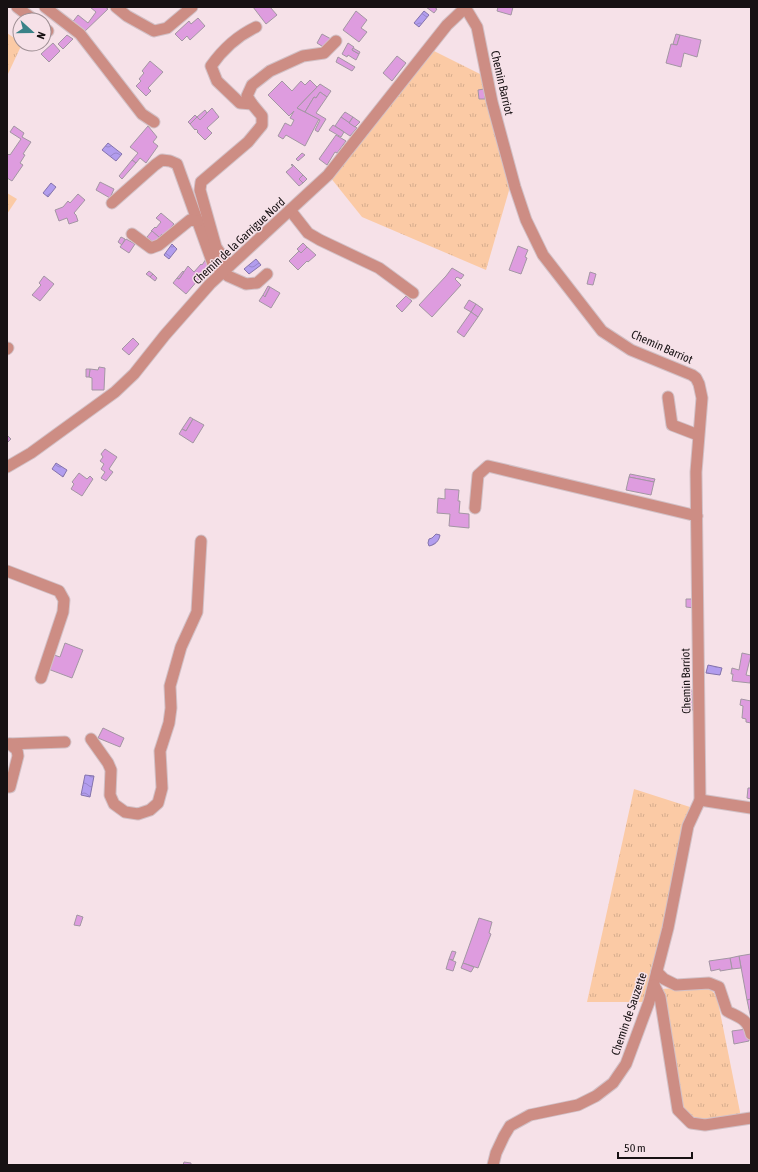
<svg xmlns="http://www.w3.org/2000/svg" width="758" height="1172" font-family="'Asap Condensed',sans-serif">
<style>
.grass{fill:url(#grass-tufts)}
.water{fill:url(#water-waves);stroke:#8473ac}
.building{fill:#de9cdf;stroke:#a396a3}
.lines{fill:none;stroke-linecap:round;stroke-linejoin:round}
.minor-casing{stroke:#d2c0c6;stroke-width:13}
.minor{stroke:#cd8d84;stroke-width:11}
.labels{text-anchor:middle;dominant-baseline:central;stroke-width:3;stroke-linejoin:round;paint-order:stroke}
.street-label{font-size:12px;fill:#171113;stroke:#f6e1e8}
</style>
<defs>
<pattern id="grass-tufts" width="24" height="20" patternUnits="userSpaceOnUse"><rect width="24" height="20" fill="#fbcaa5"/><path d="M3 7l-1-3M5 7V3M7 7l1-3M15 17l-1-3M17 17v-4M19 17l1-3" fill="none" stroke="#d6ac8d"/></pattern>
<pattern id="water-waves" width="16" height="10" patternUnits="userSpaceOnUse"><rect width="16" height="10" fill="#b29dee"/><path d="M0 5q4-4 8 0t8 0" fill="none" stroke="#9886cb"/></pattern>
</defs>
<rect width="100%" height="100%" fill="#f6e1e8"/>
<g class="grass">
<polygon points="7,33 20,42 20,44 22,44 7,76"/>
<polygon points="434,51 482,75 510,187 486,270 362,217 330,177"/>
<polygon points="7,193 17,199 7,214"/>
<polygon points="634,789 690,807 684,823 652,982 644,1002 587,1002"/>
<polygon points="702,986 710,988 717,997 741,1117 703,1121 691,1117 682,1109 662,989"/>
</g>
<g class="water">
<polygon points="424,11 429,15 419,27 414,23"/>
<polygon points="108,143 122,154 116,161 102,150"/>
<polygon points="51,183 56,187 48,197 43,193"/>
<polygon points="172,244 177,249 169,259 164,255"/>
<polygon points="256,259 261,265 249,274 244,269"/>
<polygon points="56,463 67,470 63,477 52,469"/>
<path d="M436,534L440,535C439,541 435,545 429,546L428,543L429,539L432,538Z"/>
<polygon points="708,665 722,668 720,675 706,673"/>
<polygon points="85,775 94,776 90,797 81,795"/>
</g>
<g class="building">
<polygon points="90,7 105,7 108,9 83,33 71,24 78,15 88,23 96,12"/>
<polygon points="253,7 270,7 277,15 266,24"/>
<polygon points="426,7 434,7 437,9 434,13"/>
<polygon points="498,7 513,7 511,15 497,11"/>
<polygon points="356,11 367,20 361,28 367,32 359,42 343,30"/>
<polygon points="198,18 205,26 190,40 187,36 182,41 175,34 189,21 191,24"/>
<polygon points="322,34 331,39 325,48 317,43"/>
<polygon points="676,34 680,35 677,45 673,44"/>
<polygon points="67,35 73,39 63,49 58,44"/>
<polygon points="680,35 701,40 697,57 684,53 681,67 666,63 671,44 677,45"/>
<polygon points="53,43 60,51 49,62 41,54"/>
<polygon points="348,43 354,47 352,50 359,54 356,60 348,55 347,57 342,54"/>
<polygon points="353,48 360,52 359,54 352,50"/>
<polygon points="397,56 406,63 392,81 383,73"/>
<polygon points="338,57 355,67 352,71 336,62"/>
<polygon points="150,61 163,72 148,88 151,91 146,96 136,86 141,81 139,79 144,73 142,71"/>
<polygon points="310,80 317,87 297,108 319,119 305,146 286,135 283,139 278,136 285,123 291,126 294,120 290,118 294,111 289,116 268,95 282,81 292,91 301,81 305,85"/>
<polygon points="320,84 331,91 327,97 320,92 316,98 314,97 305,112 297,108"/>
<polygon points="484,89 485,99 479,99 478,90"/>
<polygon points="320,92 327,97 316,113 326,119 318,132 315,130 320,120 305,112 314,97 316,98"/>
<polygon points="212,108 219,117 207,128 212,133 205,140 197,132 198,131 196,129 195,130 190,124 197,117 200,120"/>
<polygon points="205,110 207,113 200,120 197,117"/>
<polygon points="345,112 353,117 349,123 341,117"/>
<polygon points="195,115 197,117 190,124 188,122"/>
<polygon points="341,117 357,128 350,136 335,126"/>
<polygon points="353,117 360,122 355,127 349,123"/>
<polygon points="333,125 344,132 341,137 329,130"/>
<polygon points="14,126 24,133 22,137 31,142 23,154 25,155 20,163 23,165 12,181 7,178 7,156 9,154 10,155 21,139 10,132"/>
<polygon points="148,126 157,137 153,142 158,146 146,163 140,158 136,163 132,160 138,153 130,147"/>
<polygon points="336,135 346,141 337,153 335,152 327,165 319,159"/>
<polygon points="302,153 305,155 298,161 296,159"/>
<polygon points="132,160 136,163 122,179 119,176"/>
<polygon points="292,164 303,175 299,179 303,183 299,186 286,172 293,166 291,165"/>
<polygon points="303,175 307,179 303,183 299,179"/>
<polygon points="100,182 114,189 110,198 96,190"/>
<polygon points="78,194 85,200 74,213 76,215 78,221 69,224 67,218 59,221 55,210 63,207 68,201 70,203"/>
<polygon points="161,213 174,224 164,236 162,234 159,237 151,231 155,227 156,228 161,222 156,218"/>
<polygon points="152,231 159,237 154,243 147,237"/>
<polygon points="121,237 125,239 122,245 118,242"/>
<polygon points="126,239 135,244 129,253 120,247"/>
<polygon points="303,243 307,247 301,253 297,249"/>
<polygon points="518,246 528,250 525,257 527,258 521,274 509,270"/>
<polygon points="307,247 316,255 308,262 307,261 298,270 289,261 299,251 301,253"/>
<polygon points="208,256 211,265 186,294 173,283 177,278 179,279 188,266 194,272 201,264 202,265"/>
<polygon points="452,268 464,275 461,279 457,277 455,279 461,285 432,317 419,305 446,276"/>
<polygon points="149,271 153,274 150,277 146,274"/>
<polygon points="183,271 184,272 179,279 177,278"/>
<polygon points="590,272 596,274 593,285 587,284"/>
<polygon points="153,274 157,278 155,281 150,277"/>
<polygon points="44,276 54,284 40,301 32,295 41,285 39,283"/>
<polygon points="268,286 270,287 265,297 263,295"/>
<polygon points="270,287 280,293 271,308 259,301 263,295 265,297"/>
<polygon points="406,296 412,301 402,312 396,306"/>
<polygon points="469,300 476,304 471,312 464,308"/>
<polygon points="476,304 483,309 478,317 471,312"/>
<polygon points="471,312 478,317 464,337 457,332"/>
<polygon points="133,338 139,344 129,355 122,349"/>
<polygon points="99,367 105,368 104,390 92,390 92,378 89,377 90,369 98,370"/>
<polygon points="86,369 90,369 89,377 86,377"/>
<polygon points="190,417 193,419 186,431 182,429"/>
<polygon points="193,419 204,425 193,443 179,434 182,429 186,431"/>
<polygon points="7,435 11,439 7,443"/>
<polygon points="105,449 117,457 109,469 113,472 106,481 101,478 105,472 101,469 104,464 100,461 103,457 101,454"/>
<polygon points="79,473 87,479 90,476 93,479 82,496 71,489 74,484 72,482"/>
<polygon points="630,474 655,479 654,482 629,477"/>
<polygon points="629,477 654,482 651,495 626,490"/>
<polygon points="445,489 459,490 458,501 460,501 459,513 469,514 469,528 449,526 450,514 437,513 438,498 445,499"/>
<polygon points="686,599 694,599 694,608 686,607"/>
<polygon points="65,643 83,650 72,678 48,669 54,655 60,657"/>
<polygon points="742,653 751,655 746,675 751,676 750,683 732,681 733,674 731,674 732,668 739,670"/>
<polygon points="684,688 692,690 693,710 684,710"/>
<polygon points="741,699 751,701 751,723 746,722 746,719 742,718 743,706 740,705"/>
<polygon points="103,728 124,738 120,747 98,738"/>
<polygon points="748,788 751,788 751,799 747,798"/>
<polygon points="77,915 83,917 80,926 74,925"/>
<polygon points="479,918 492,922 489,933 491,934 478,968 463,963"/>
<polygon points="452,951 456,952 453,960 449,959"/>
<polygon points="751,954 751,999 747,1000 739,956"/>
<polygon points="739,956 741,968 732,969 730,958"/>
<polygon points="730,958 732,969 720,971 720,969 711,971 709,961"/>
<polygon points="449,959 456,962 453,971 446,969"/>
<polygon points="463,963 474,967 471,972 461,968"/>
<polygon points="751,999 751,1019 747,1000"/>
<polygon points="747,1029 749,1041 734,1044 732,1031"/>
<polygon points="184,1162 191,1163 191,1165 183,1165"/>
</g>
<g class="lines">
<defs>
<g id="minor">
<polyline points="17,7 34,20"/>
<polyline points="45,7 80,34 142,114 154,122"/>
<polyline points="116,7 127,16 154,31 167,28 192,7"/>
<polyline points="465,7 477,27 492,102 515,187 526,220 543,255 602,331 631,350 692,375 696,378 699,384 702,398 696,472 700,800 688,826 668,928 649,1002 626,1064 613,1083 596,1096 578,1105 530,1115 510,1126 504,1136 496,1153 493,1165"/>
<polyline points="44,28 48,31"/>
<path d="M252,104L240,103L217,81L211,66C223,49 237,36 256,27"/>
<polyline points="112,203 155,165 162,160 170,161 177,164 213,264 228,276 246,284 257,283 267,274"/>
<polyline points="290,210 308,233 320,240 379,268 413,293"/>
<polyline points="132,234 151,248 159,245 190,220 198,221"/>
<polyline points="229,266 216,247 200,190 201,182 248,142 262,125 262,116 252,104 247,96 252,85 270,71 303,56 324,53 336,41"/>
<polyline points="7,349 8,348"/>
<polyline points="668,397 672,425 698,435"/>
<polyline points="7,467 31,453 115,392 134,374 165,335 210,284 328,175 447,25 465,8"/>
<polyline points="475,508 478,475 488,466 697,516"/>
<polyline points="7,571 59,591 64,600 63,612 41,678"/>
<polyline points="91,739 108,763 111,770 110,795 114,804 125,812 138,814 150,810 158,803 162,788 160,751 169,723 171,708 170,686 181,647 197,612 201,541"/>
<polyline points="7,744 65,742"/>
<polyline points="7,787 10,787 18,756 17,750 10,744"/>
<polyline points="700,800 751,808"/>
<path d="M657,972L664,979L676,985L709,983L719,987L727,1011C740,1018 748,1019 751,1034"/>
<polyline points="654,985 660,997 678,1110 691,1123 705,1125 751,1118"/>
</g>
</defs>
<use href="#minor" class="minor-casing"/>
<use href="#minor" class="minor"/>
</g>
<g class="labels">
<g class="street-label">
<text transform="translate(502 83) rotate(77)">Chemin Barriot</text>
<text transform="translate(239 241) rotate(-43)">Chemin de la Garrigue Nord</text>
<text transform="translate(662 347) rotate(24)">Chemin Barriot</text>
<text transform="translate(686 681) rotate(-91)">Chemin Barriot</text>
<text transform="translate(629 1014) rotate(-71)">Chemin de Sauzette</text>
</g>
</g>
<rect width="758" height="1172" fill="none" stroke="#171113" stroke-width="16"/>
<g transform="translate(32 32) rotate(111)"><circle r="19" fill="#f6e1e8" stroke="#9d8e93"/>
<path d="M0-3L7 15L0 10L-7 15Z" fill="#3a8288"/>
<text y="-6" font-size="11" font-weight="bold" text-anchor="middle" fill="#171113">N</text>
</g>
<path d="M618 1152v6h74v-6" fill="none" stroke="#171113" stroke-width="2"/>
<text x="624" y="1152" font-size="12" fill="#171113" stroke="#f6e1e8" stroke-width="3" paint-order="stroke">50 m</text>
</svg>
